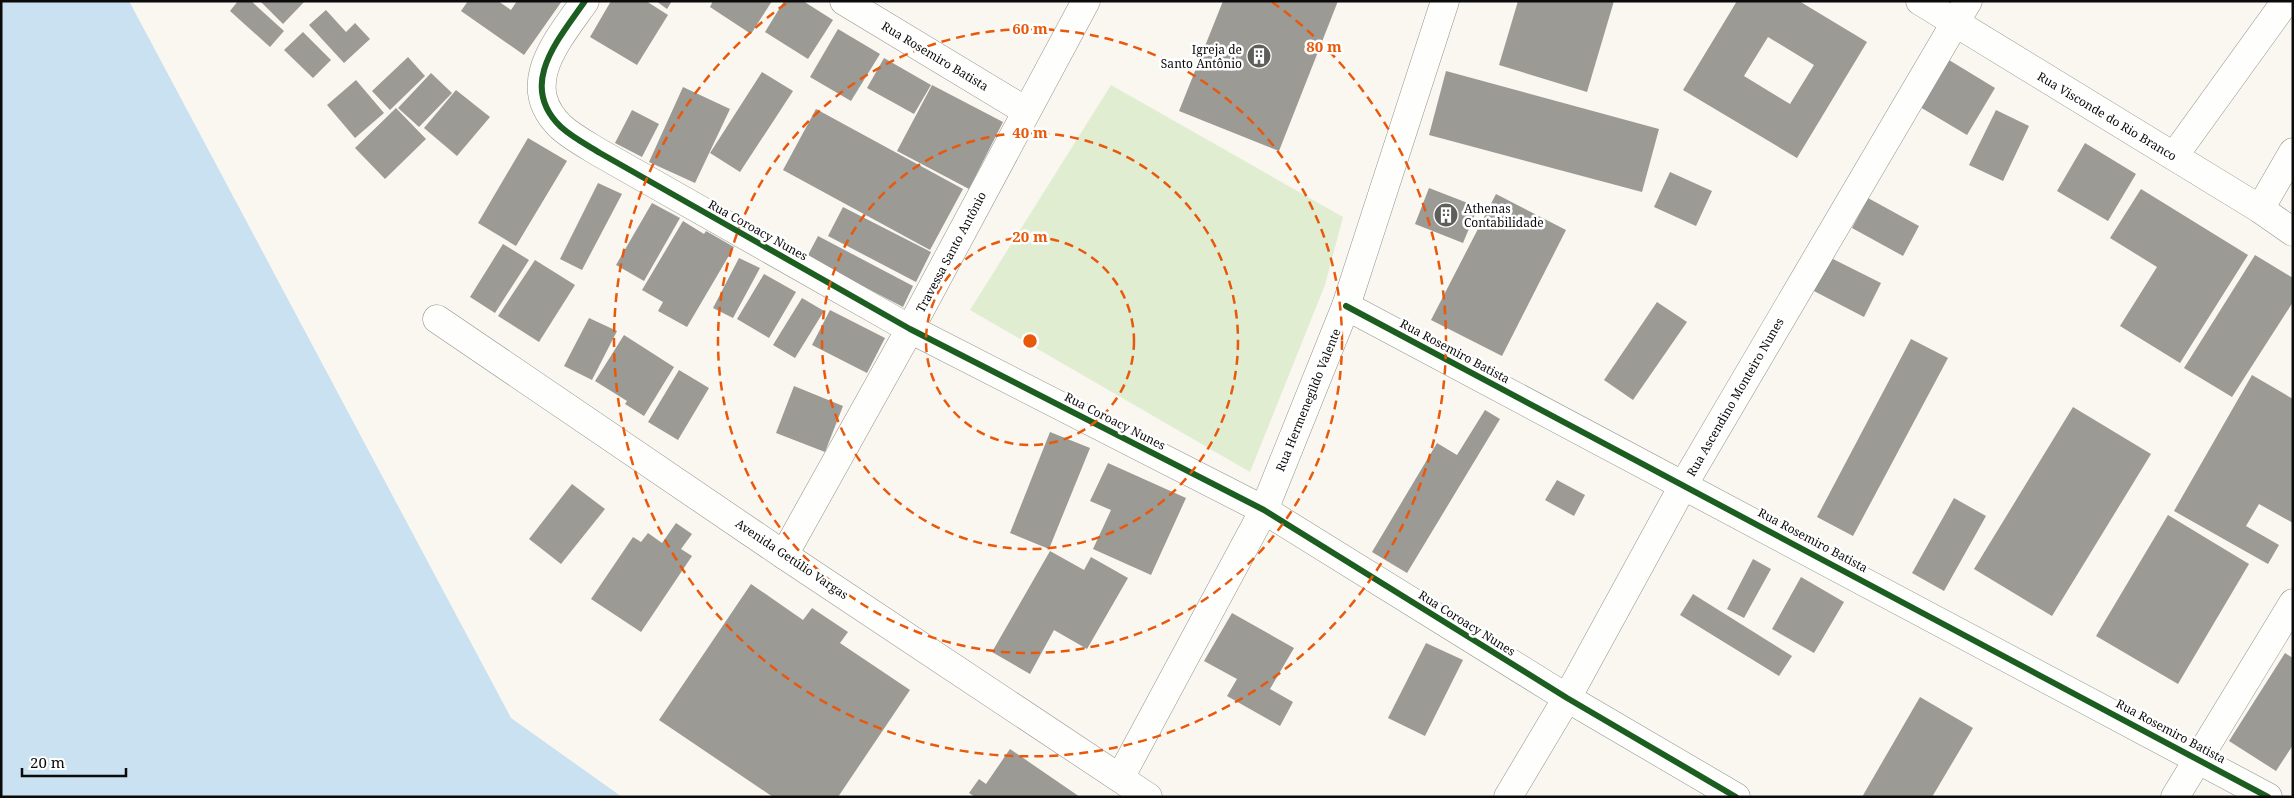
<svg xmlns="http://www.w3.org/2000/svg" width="2294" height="798" font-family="'Noto Serif',serif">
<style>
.green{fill:#e1edd1}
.water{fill:#c9e1f0}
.building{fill:#9c9a95;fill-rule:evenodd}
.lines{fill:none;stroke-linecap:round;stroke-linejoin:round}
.street-casing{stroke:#92918e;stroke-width:29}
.street{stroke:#fefefd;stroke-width:28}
.cycleway-casing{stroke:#fff;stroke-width:9}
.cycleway{stroke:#1b5e20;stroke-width:6}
.ring{fill:none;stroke:#e8590c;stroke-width:2.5;stroke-dasharray:9 6}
.labels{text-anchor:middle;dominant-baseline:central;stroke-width:5;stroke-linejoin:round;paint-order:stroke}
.poi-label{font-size:12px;fill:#0b0b0b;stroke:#fff;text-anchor:end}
.street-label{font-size:12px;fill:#0b0b0b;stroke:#fff}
.centre{fill:#e8590c;stroke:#fff;stroke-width:2.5}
.ring-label{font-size:15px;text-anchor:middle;font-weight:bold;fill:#e8590c;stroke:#fff;stroke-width:5;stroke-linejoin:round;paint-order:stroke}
</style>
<rect width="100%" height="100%" fill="#f9f7ef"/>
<polygon class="green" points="1111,85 1343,217 1325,285 1250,472 970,310"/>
<polygon class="water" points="1,1 129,1 511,718 622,797 1,797"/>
<g class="building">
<polygon points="238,1 251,1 284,31 270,47 230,11"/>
<polygon points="260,1 305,1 283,24"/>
<polygon points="468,1 498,1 511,10 517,1 562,1 524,55 461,11"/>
<polygon points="611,1 646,1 668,15 637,65 590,37"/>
<polygon points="656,1 672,1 667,9"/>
<polygon points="713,1 772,1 751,34 710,7"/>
<polygon points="784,1 803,1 833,20 808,59 765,32"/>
<polygon points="1223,1 1338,1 1279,151 1179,111"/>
<polygon points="1518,1 1614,1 1587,92 1499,65"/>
<path d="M1737,1H1799L1867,42L1797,158L1683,90ZM1768,37L1814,65L1790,104L1744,76Z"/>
<polygon points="326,10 346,32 355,23 370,39 344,63 309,25"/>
<polygon points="838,29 880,54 851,101 810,77"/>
<polygon points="303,32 331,60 313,78 284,50"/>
<polygon points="408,57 425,76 390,110 372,91"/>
<polygon points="884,58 931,85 914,114 867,88"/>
<polygon points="1949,60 1995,88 1967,135 1920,107"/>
<polygon points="1446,71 1659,129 1642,192 1429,135"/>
<polygon points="762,72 793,91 740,172 710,153"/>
<polygon points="431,73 452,93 419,127 398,108"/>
<polygon points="356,80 384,113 355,138 327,105"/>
<polygon points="932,85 1003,122 969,189 897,151"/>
<polygon points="683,87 730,109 695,183 649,162"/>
<polygon points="456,90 490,117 457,156 424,128"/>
<polygon points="396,108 426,139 385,179 355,148"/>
<polygon points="816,109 963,189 930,250 783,170"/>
<polygon points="632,110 659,124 642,157 615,143"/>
<polygon points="1996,110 2029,126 2003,181 1969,165"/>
<polygon points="528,138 567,161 516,246 478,223"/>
<polygon points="2085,143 2136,174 2108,221 2057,191"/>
<polygon points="1670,172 1712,191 1696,226 1654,207"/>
<polygon points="598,183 622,194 582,270 560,259"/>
<polygon points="1429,188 1478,207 1463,243 1415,224"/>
<polygon points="2141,189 2248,255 2180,363 2120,326 2157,267 2110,238"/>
<polygon points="1496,194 1566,230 1502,356 1431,320"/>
<polygon points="1868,198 1919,226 1903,256 1852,228"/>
<polygon points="652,203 680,218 644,281 616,265"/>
<polygon points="843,207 931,252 916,282 828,236"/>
<polygon points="683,221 704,234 706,231 734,247 687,327 658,311 663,302 642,290"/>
<polygon points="818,236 913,286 903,307 807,257"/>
<polygon points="503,244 529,260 495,313 470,297"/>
<polygon points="2255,255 2293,278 2293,302 2232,397 2184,368"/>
<polygon points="1829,257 1881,283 1864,317 1812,290"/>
<polygon points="739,258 760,268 733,318 713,308"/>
<polygon points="535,260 575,285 539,342 498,316"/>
<polygon points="764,274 796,292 769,338 737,319"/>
<polygon points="802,298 824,311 795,358 773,345"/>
<polygon points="1657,302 1687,322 1633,400 1604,380"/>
<polygon points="830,310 885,338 867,373 812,345"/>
<polygon points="589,318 617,331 592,380 564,366"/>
<polygon points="624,335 674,367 644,416 625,404 627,401 595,381"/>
<polygon points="1911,339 1948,358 1853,536 1817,517"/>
<polygon points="679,370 709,388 678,440 648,422"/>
<polygon points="2252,375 2293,399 2293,523 2259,504 2246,526 2279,545 2268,564 2174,511"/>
<polygon points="794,386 843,406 825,452 776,433"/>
<polygon points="2073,407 2151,454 2052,616 1974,569"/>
<polygon points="1485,410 1500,419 1407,573 1372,552 1437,443 1457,455"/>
<polygon points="1050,432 1090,448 1049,549 1010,533"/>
<polygon points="1108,463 1186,498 1151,575 1093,549 1111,510 1090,501"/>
<polygon points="1557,480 1585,495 1574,516 1545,500"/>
<polygon points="572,484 605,509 561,564 529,539"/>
<polygon points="1954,498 1986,516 1944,591 1912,573"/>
<polygon points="2168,515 2249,564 2178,684 2096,636"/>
<polygon points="676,523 692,534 681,549 692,556 641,632 591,599 633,537 641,542 648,533 662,543"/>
<polygon points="1050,551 1084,570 1091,557 1128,578 1087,649 1054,630 1030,674 992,652"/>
<polygon points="1753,559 1771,569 1744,618 1727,609"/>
<polygon points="1801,577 1844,602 1814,653 1772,629"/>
<polygon points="751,584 803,620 812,608 848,632 840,643 910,690 838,797 773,797 659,720"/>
<polygon points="1693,594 1792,656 1779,676 1680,615"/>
<polygon points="1232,613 1294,648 1270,689 1293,702 1280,726 1227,696 1237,679 1204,661"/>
<polygon points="1426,643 1463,660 1425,736 1388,718"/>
<polygon points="2285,653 2293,658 2293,745 2276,771 2229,741"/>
<polygon points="1920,697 1973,728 1932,797 1862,797"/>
<polygon points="1010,749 1080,797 975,797 969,793 979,779 986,784"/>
</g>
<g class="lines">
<defs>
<g id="street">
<path d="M585,1C558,40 517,85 561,127C572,137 587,145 600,153L910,329L1264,510L1567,698L1736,797"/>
<polyline points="844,1 1026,111"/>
<polyline points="1920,1 2260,209 2293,232"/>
<polyline points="2174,156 2286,1"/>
<polyline points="2260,209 2293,152"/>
<polyline points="1346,306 2268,797"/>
<polyline points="437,319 784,555 1148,797"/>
<polyline points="784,555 910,329 1086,1"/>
<polyline points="1120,778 1264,510 1346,306 1445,1"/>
<polyline points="1508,797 1567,698 1684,484 1968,1"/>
<polyline points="2175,797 2293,603"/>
</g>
</defs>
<use href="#street" class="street-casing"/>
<use href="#street" class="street"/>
<defs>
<g id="cycleway">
<path d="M585,1C558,40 517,85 561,127C572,137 587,145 600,153L910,329L1264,510L1567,698L1736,797"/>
<polyline points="1346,306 2268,797"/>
</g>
</defs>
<use href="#cycleway" class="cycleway-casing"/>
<use href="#cycleway" class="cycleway"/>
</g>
<g class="ring">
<circle cx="1030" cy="341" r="104"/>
<circle cx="1030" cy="341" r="208"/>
<circle cx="1030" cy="341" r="312"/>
<path d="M1272 2A416 416 0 1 1 788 2"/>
</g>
<defs>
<symbol id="building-disc" viewBox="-11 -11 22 22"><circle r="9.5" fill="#5e5e5b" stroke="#fff"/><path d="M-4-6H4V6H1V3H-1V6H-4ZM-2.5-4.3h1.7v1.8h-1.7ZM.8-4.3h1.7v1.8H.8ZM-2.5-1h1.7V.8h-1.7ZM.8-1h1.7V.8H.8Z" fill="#fff"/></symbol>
</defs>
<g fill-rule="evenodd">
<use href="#building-disc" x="1245" y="42" width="28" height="28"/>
<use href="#building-disc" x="1432" y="201" width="28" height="28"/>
</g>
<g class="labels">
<g class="poi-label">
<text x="1242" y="49">Igreja de<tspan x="1242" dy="14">Santo Antônio</tspan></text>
<text x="1464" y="208" text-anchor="start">Athenas<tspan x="1464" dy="14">Contabilidade</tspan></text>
</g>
<g class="street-label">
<text transform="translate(935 56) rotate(31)">Rua Rosemiro Batista</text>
<text transform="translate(2107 116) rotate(31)">Rua Visconde do Rio Branco</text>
<text transform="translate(758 230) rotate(29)">Rua Coroacy Nunes</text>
<text transform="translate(951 252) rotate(-62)">Travessa Santo Antônio</text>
<text transform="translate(1455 351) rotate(28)">Rua Rosemiro Batista</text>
<text transform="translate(1735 397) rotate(-60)">Rua Ascendino Monteiro Nunes</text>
<text transform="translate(1308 400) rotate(-68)">Rua Hermenegildo Valente</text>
<text transform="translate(1115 421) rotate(27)">Rua Coroacy Nunes</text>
<text transform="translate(1813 540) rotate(28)">Rua Rosemiro Batista</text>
<text transform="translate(792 559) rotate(34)">Avenida Getúlio Vargas</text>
<text transform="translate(1467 623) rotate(32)">Rua Coroacy Nunes</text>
<text transform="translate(2171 731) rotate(28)">Rua Rosemiro Batista</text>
</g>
</g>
<circle cx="1030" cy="341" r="8" class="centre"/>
<g class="ring-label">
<text x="1030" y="34">60 m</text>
<text x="1324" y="52">80 m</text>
<text x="1030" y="138">40 m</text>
<text x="1030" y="242">20 m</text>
</g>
<rect width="2294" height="798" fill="none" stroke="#0b0b0b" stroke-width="5"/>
<path d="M22 768v8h104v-8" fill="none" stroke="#0b0b0b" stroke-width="2.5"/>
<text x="30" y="768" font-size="15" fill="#0b0b0b" stroke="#ffffff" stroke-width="4" paint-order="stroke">20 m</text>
</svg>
